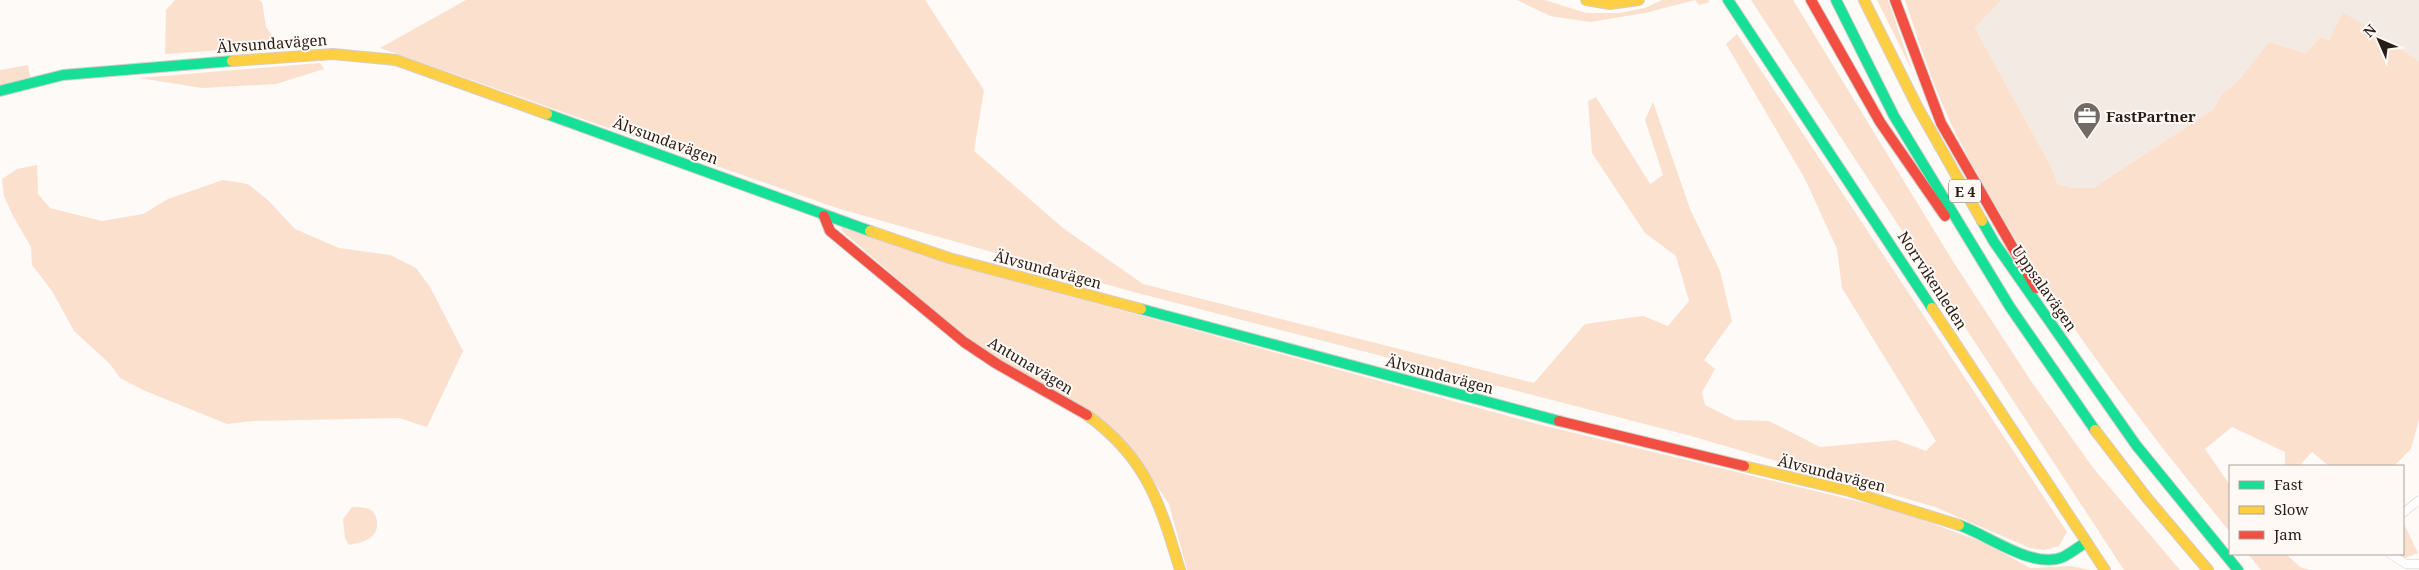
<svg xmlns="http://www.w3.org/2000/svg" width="2419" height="570" font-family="'Noto Serif',serif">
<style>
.built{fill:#f4eae4}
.green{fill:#fbe0ce}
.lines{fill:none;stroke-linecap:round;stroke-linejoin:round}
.street-casing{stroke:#d4cec9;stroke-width:9}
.fast-casing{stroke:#d4cec9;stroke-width:12}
.slow-casing{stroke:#d4cec9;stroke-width:12}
.jam-casing{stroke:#d4cec9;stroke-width:12}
.street{stroke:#fffefe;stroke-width:8}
.fast{stroke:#16e098;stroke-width:10}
.slow{stroke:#ffcf43;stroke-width:10}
.jam{stroke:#f24e42;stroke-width:10}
.labels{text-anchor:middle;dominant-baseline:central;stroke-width:4;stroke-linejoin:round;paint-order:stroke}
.shield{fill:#fff9f5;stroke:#685e59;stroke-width:1}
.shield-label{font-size:14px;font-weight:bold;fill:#271c16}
.street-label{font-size:15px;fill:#271c16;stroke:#fff9f5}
.poi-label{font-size:15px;font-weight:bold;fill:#271c16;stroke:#fff9f5;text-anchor:start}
</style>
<rect width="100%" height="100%" fill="#fdfaf7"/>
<polygon class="built" points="2002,0 2419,0 2419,61 2343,13 2329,40 2320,37 2306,53 2269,42 2237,82 2221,94 2214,109 2093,188 2074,188 2057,184 2054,172 1975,28"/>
<g class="green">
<polygon points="175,0 259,0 262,2 266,27 280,46 165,54 166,10"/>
<polygon points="466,0 925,0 984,90 974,151 1063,228 1143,284 1534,383 1585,324 1643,316 1668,326 1689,301 1676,256 1645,233 1592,153 1588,101 1596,97 1650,184 1663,175 1645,120 1653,102 1690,209 1720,271 1732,321 1704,360 1715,369 1702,392 1705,405 1735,420 1769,421 1820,447 1896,440 1926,451 1936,441 1842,288 1837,249 1805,179 1726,44 1737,34 2067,532 2059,546 2044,550 2030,548 1935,507 1691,436 1130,291 840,209 380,48"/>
<polygon points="1517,0 1545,0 1586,13 1619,13 1645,8 1662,0 1708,0 1710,2 1699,5 1695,0 1645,13 1590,22 1550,16"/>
<polygon points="1751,0 1793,0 1954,263 2031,381 2094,469 2180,570 2124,570"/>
<polygon points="1877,0 1888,0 1912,70"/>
<path d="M1905,0H2002L1975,28L2054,172L2057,184L2074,188H2093L2214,109L2221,94L2237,82L2269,42L2306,53L2320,37L2329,40L2343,12L2419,61V419L2411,449L2394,466H2329L2312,452L2299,466H2285V452L2232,427L2205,449L2230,485V532C2130,410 2031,279 1958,138C1936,94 1920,46 1905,0Z"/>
<polygon points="320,63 324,69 276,84 202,88 139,78"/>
<polygon points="28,65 30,77 0,86 0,70"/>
<polygon points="37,165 38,194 50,208 102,221 143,214 168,199 223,180 248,184 269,201 295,229 339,248 390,255 416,268 430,287 463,351 427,427 399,418 253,421 227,424 143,390 120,378 110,364 74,331 52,291 32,265 31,247 13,216 4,196 2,179 17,169"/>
<polygon points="842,225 945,262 1537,424 1899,511 1987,544 2030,568 2070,566 2090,570 1187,570 1169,504 1142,464 1109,426 1087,410 989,353 956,329 842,231"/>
<path d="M352,507C364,507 375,507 377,521C377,525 377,530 375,533C370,541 357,543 349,545L345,538L343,519Z"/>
<polygon points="2403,522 2418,553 2402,559 2395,554 2403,554"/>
<polygon points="2248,554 2286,554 2300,567 2310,570 2261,570"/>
</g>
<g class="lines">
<defs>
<g id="street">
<polyline points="2403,513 2419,500"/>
<polyline points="2390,554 2406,564 2419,564"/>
</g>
<g id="fast">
<polyline points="1728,0 1932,308"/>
<polyline points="1836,0 1894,116 2010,307 2095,430"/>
<polyline points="0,91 63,75 232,61"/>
<polyline points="547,114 870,231"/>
<polyline points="1982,221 1994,242 2136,445 2238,570"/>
<polyline points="1141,309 1559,421"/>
<path d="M1959,525C1988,535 2033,570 2063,557C2071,553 2079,547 2086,542"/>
</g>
<g id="slow">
<polyline points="1586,0 1610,4 1639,0"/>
<polyline points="1864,0 1918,108 1982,221"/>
<polyline points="232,61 333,54 396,60 547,114"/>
<polyline points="870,231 949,258 1141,309"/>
<polyline points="1932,308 2105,570"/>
<path d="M1087,415C1147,458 1160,504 1180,570"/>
<polyline points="2095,430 2147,498 2208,570"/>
<polyline points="1744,466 1849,491 1959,525"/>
</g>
<g id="jam">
<polyline points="1811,0 1880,122 1945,216"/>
<polyline points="1895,0 1941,123 2036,288"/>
<polyline points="824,216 830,231 964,342 997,364 1087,415"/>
<polyline points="1559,421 1744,466"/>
</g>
</defs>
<use href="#street" class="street-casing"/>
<use href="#fast" class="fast-casing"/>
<use href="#slow" class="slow-casing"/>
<use href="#jam" class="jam-casing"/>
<use href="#street" class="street"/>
<use href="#fast" class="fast"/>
<use href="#slow" class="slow"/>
<use href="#jam" class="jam"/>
</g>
<defs>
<symbol id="office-pin" viewBox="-11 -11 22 30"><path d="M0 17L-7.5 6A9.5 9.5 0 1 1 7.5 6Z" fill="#726a65" stroke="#fff9f5"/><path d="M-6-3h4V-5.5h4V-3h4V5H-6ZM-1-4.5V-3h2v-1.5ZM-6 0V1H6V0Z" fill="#fff"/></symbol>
</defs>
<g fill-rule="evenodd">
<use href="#office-pin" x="2071" y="100" width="32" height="43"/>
</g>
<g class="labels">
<rect class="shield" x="1949" y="179.5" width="32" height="23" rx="4"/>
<g class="shield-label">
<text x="1965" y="191">E 4</text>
</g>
<g class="street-label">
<text transform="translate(272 43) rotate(-4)">Älvsundavägen</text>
<text transform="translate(666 140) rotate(20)">Älvsundavägen</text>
<text transform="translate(1048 269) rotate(15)">Älvsundavägen</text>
<text transform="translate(1933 280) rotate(57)">Norrvikenleden</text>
<text transform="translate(2045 288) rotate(55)">Uppsalavägen</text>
<text transform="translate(1031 365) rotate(31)">Antunavägen</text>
<text transform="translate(1440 374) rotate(15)">Älvsundavägen</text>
<text transform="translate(1832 473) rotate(14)">Älvsundavägen</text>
</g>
<g class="poi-label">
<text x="2106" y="116">FastPartner</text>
</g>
</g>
<rect x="2229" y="465" width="175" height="90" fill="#fff9f5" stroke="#a9a19c"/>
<rect x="2239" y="481" width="25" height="8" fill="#16e098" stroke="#a9a19c"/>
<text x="2274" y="490" font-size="15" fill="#271c16">Fast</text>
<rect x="2239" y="506" width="25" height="8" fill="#ffcf43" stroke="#a9a19c"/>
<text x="2274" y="515" font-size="15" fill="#271c16">Slow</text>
<rect x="2239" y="531" width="25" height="8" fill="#f24e42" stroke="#a9a19c"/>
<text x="2274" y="540" font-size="15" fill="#271c16">Jam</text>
<g transform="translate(2379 40) rotate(315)" stroke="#fff9f5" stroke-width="4" paint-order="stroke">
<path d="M0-4L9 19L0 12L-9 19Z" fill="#271c16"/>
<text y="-8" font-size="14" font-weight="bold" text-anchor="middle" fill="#271c16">N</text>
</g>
</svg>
